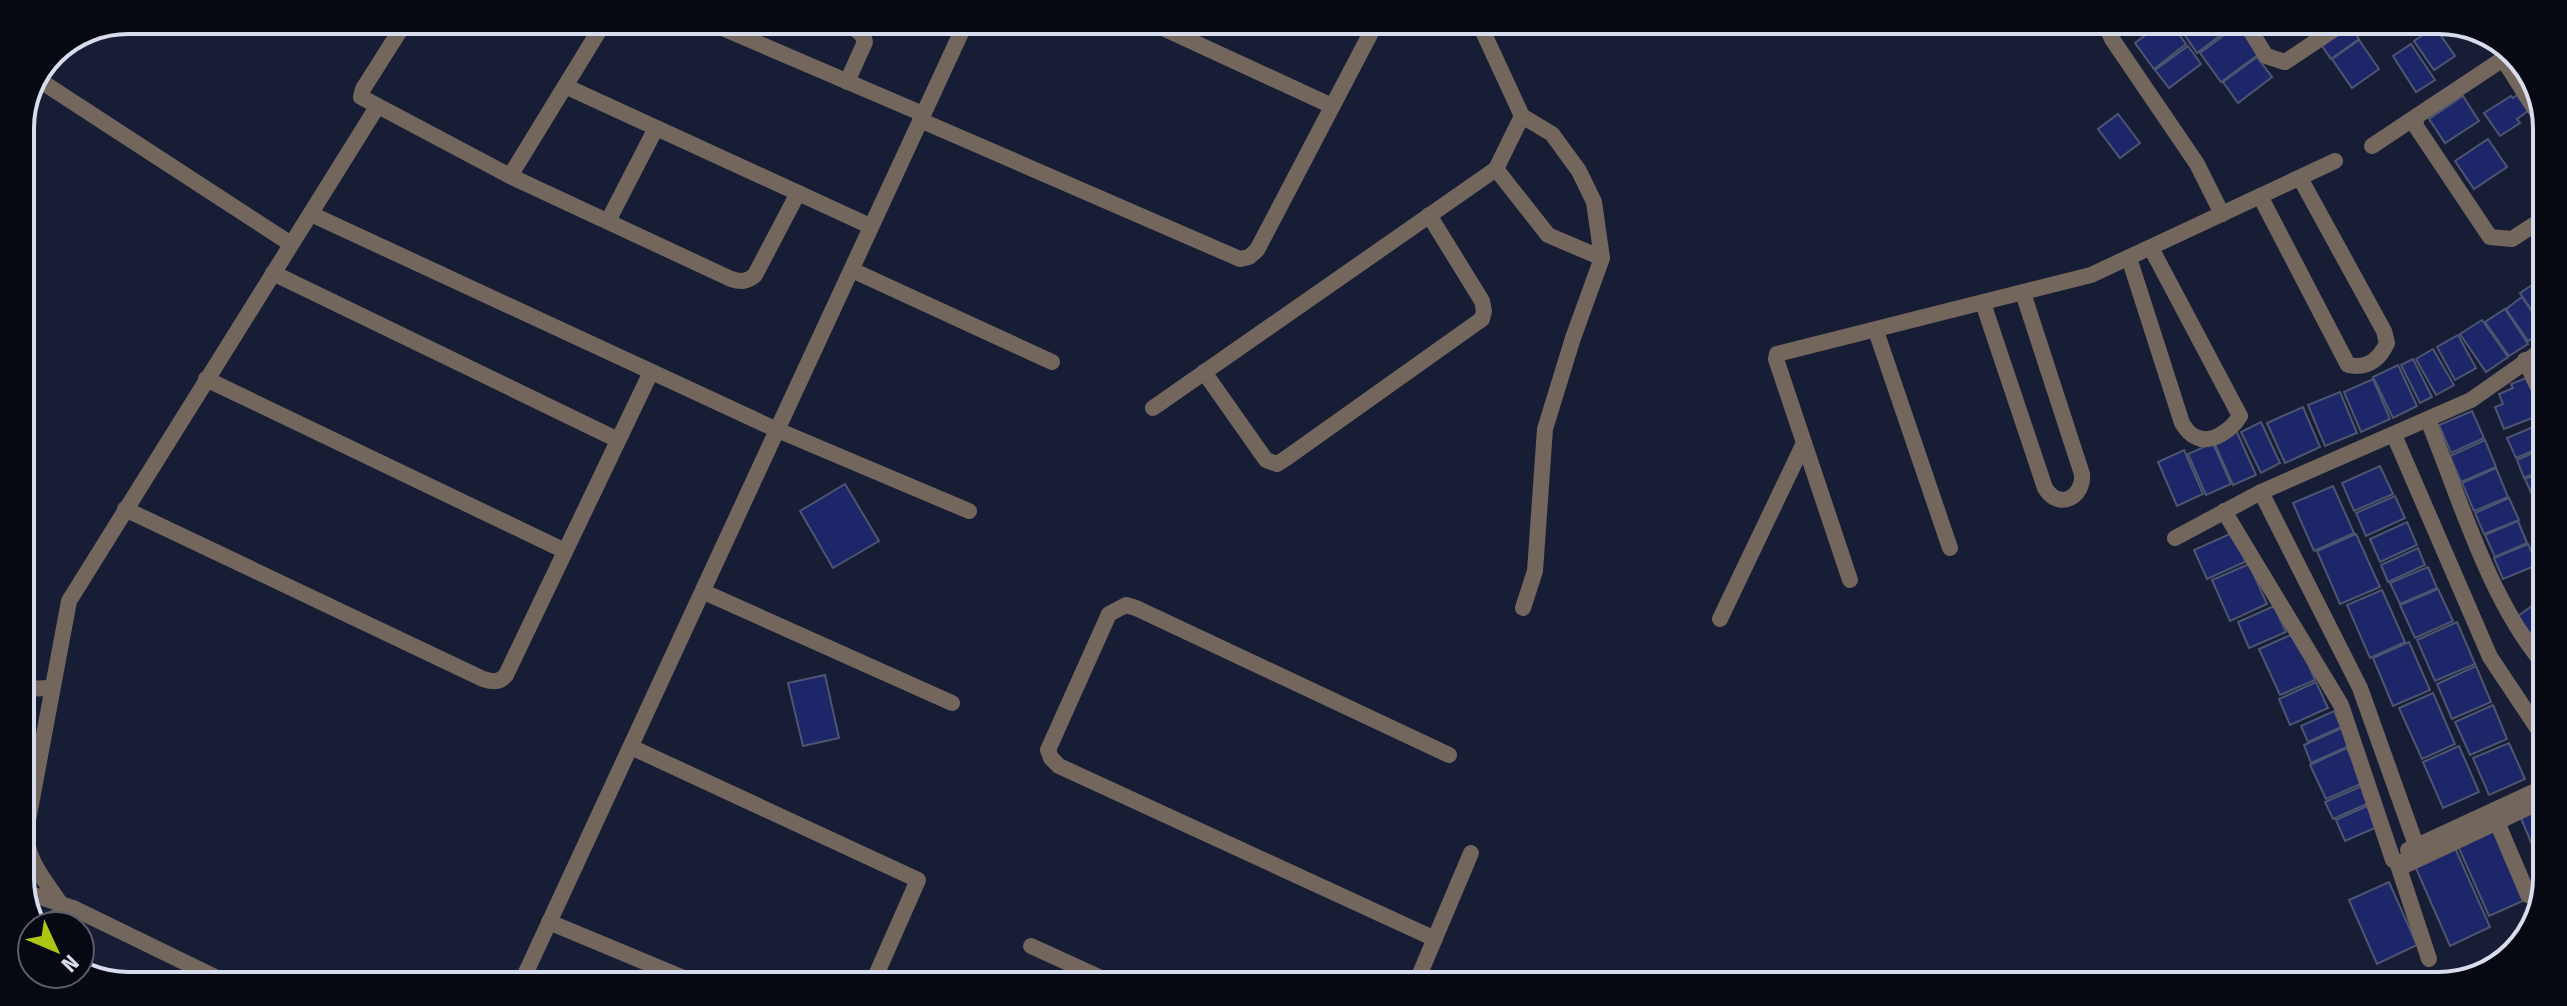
<svg xmlns="http://www.w3.org/2000/svg" width="2567" height="1006" font-family="'Fira Sans Condensed',sans-serif">
	<rect width="100%" height="100%" fill="#171d34"/>
	<g fill="#1d2669" stroke="#4d5570" stroke-width="2">
		<path d="M2159 25H2172L2186 44 2154 69 2135 43Z"/>
		<path d="M2178 25H2234L2197 53Z"/>
		<path d="M2238 25 2259 54 2221 82 2200 53Z"/>
		<path d="M2346 26H2350L2359 39 2331 59 2320 43Z"/>
		<path d="M2461 26H2474L2484 33 2473 42Z"/>
		<path d="M2435 27 2455 56 2434 70 2414 41Z"/>
		<path d="M2359 40 2379 69 2352 88 2332 59Z"/>
		<path d="M2411 44 2435 80 2416 92 2393 56Z"/>
		<path d="M2188 46 2201 64 2169 88 2155 70Z"/>
		<path d="M2257 57 2272 77 2238 103 2223 82Z"/>
		<path d="M2517 95 2528 111 2517 119 2520 123 2500 136 2484 113 2511 96 2513 98Z"/>
		<path d="M2463 96 2479 121 2445 143 2429 119Z"/>
		<path d="M2118 114 2140 143 2120 158 2098 129Z"/>
		<path d="M2488 139 2507 167 2474 189 2455 161Z"/>
		<path d="M2538 281 2546 292 2545 329 2520 293Z"/>
		<path d="M2522 297 2544 330 2528 341 2506 309Z"/>
		<path d="M2505 309 2528 344 2509 356 2485 322Z"/>
		<path d="M2482 320 2508 357 2486 372 2460 334Z"/>
		<path d="M2458 335 2476 368 2455 380 2437 347Z"/>
		<path d="M2433 349 2454 385 2436 395 2416 359Z"/>
		<path d="M2413 359 2432 397 2420 403 2401 365Z"/>
		<path d="M2398 365 2417 406 2393 418 2373 377Z"/>
		<path d="M2531 376 2545 413 2504 429 2495 407 2503 404 2499 394 2513 388 2511 384Z"/>
		<path d="M2373 379 2390 419 2361 432 2344 392Z"/>
		<path d="M2340 392 2357 433 2325 446 2308 405Z"/>
		<path d="M2303 407 2320 447 2285 463 2267 423Z"/>
		<path d="M2472 411 2484 438 2451 453 2439 425Z"/>
		<path d="M2261 422 2280 463 2261 473 2241 432Z"/>
		<path d="M2545 422 2544 446 2516 458 2507 438Z"/>
		<path d="M2236 430 2256 475 2233 485 2213 440Z"/>
		<path d="M2485 440 2496 467 2461 482 2450 456Z"/>
		<path d="M2213 443 2231 484 2206 495 2188 454Z"/>
		<path d="M2544 448V469L2524 478 2517 460Z"/>
		<path d="M2184 450 2203 494 2177 506 2158 462Z"/>
		<path d="M2380 466 2393 494 2354 511 2342 483Z"/>
		<path d="M2496 468 2508 497 2474 511 2462 483Z"/>
		<path d="M2544 471V495L2534 499 2525 479Z"/>
		<path d="M845 484 879 541 833 568 800 511Z"/>
		<path d="M2333 486 2354 533 2314 551 2293 503Z"/>
		<path d="M2395 496 2405 518 2366 536 2356 513Z"/>
		<path d="M2544 496V519L2543 520 2535 500Z"/>
		<path d="M2509 498 2519 520 2484 534 2475 513Z"/>
		<path d="M2518 521 2527 543 2495 557 2485 535Z"/>
		<path d="M2407 522 2417 545 2380 562 2370 539Z"/>
		<path d="M2234 532 2247 561 2207 579 2194 550Z"/>
		<path d="M2356 534 2380 587 2340 604 2317 551Z"/>
		<path d="M2528 544 2537 565 2503 579 2494 558Z"/>
		<path d="M2418 548 2425 565 2388 582 2381 565Z"/>
		<path d="M2249 564 2267 604 2230 621 2212 580Z"/>
		<path d="M2428 567 2437 588 2400 604 2390 583Z"/>
		<path d="M2438 589 2453 621 2415 638 2400 605Z"/>
		<path d="M2382 590 2405 642 2370 658 2347 605Z"/>
		<path d="M2543 598V628L2532 636 2518 616Z"/>
		<path d="M2274 606 2286 632 2249 648 2238 622Z"/>
		<path d="M2457 622 2475 664 2435 681 2417 640Z"/>
		<path d="M2295 633 2315 680 2280 695 2259 649Z"/>
		<path d="M2409 642 2430 690 2393 706 2373 658Z"/>
		<path d="M2476 666 2491 702 2452 719 2437 684Z"/>
		<path d="M825 675 839 738 803 746 788 683Z"/>
		<path d="M2316 682 2328 708 2290 725 2279 699Z"/>
		<path d="M2433 693 2455 744 2422 759 2399 708Z"/>
		<path d="M2493 705 2507 739 2470 755 2455 722Z"/>
		<path d="M2334 711 2341 727 2308 742 2301 726Z"/>
		<path d="M2342 728 2349 746 2311 763 2304 745Z"/>
		<path d="M2509 743 2525 779 2489 795 2473 758Z"/>
		<path d="M2459 746 2479 792 2443 808 2423 762Z"/>
		<path d="M2347 748 2363 783 2326 799 2310 765Z"/>
		<path d="M2362 786 2369 803 2333 819 2325 802Z"/>
		<path d="M2367 806 2377 827 2345 841 2336 820Z"/>
		<path d="M2542 807 2541 866 2520 816Z"/>
		<path d="M2494 830 2525 900 2489 916 2458 846Z"/>
		<path d="M2455 848 2490 927 2450 946 2415 866Z"/>
		<path d="M2389 882 2417 945 2377 964 2349 900Z"/>
	</g>
	<g fill="none" stroke-linecap="round" stroke-linejoin="round">
		<g stroke="#72665d" stroke-width="16">
			<path d="M406 21 363 89 361 97 510 176 731 279C741 282 747 282 755 275L798 193"/>
			<path d="M706 21 923 114"/>
			<path d="M839 22C850 27 863 30 865 42L847 82"/>
			<path d="M1152 23 1332 106"/>
			<path d="M1479 23 1522 116 1552 134 1579 171 1594 202 1602 258 1548 235 1496 169 1522 116"/>
			<path d="M2106 25 2112 39 2197 164 2222 214"/>
			<path d="M2247 25 2266 56 2285 62 2339 26"/>
			<path d="M2512 53 2417 116 2415 125 2490 237 2512 239 2546 217"/>
			<path d="M2503 59 2547 128"/>
			<path d="M39 80 291 244"/>
			<path d="M565 86 870 226"/>
			<path d="M920 120 1240 259 1249 257 1257 250 1376 23"/>
			<path d="M2372 146 2417 116"/>
			<path d="M510 176 605 21"/>
			<path d="M2260 196 2348 365C2368 369 2379 360 2387 343L2384 331 2300 178"/>
			<path d="M311 214 775 429 969 511"/>
			<path d="M608 221 656 128"/>
			<path d="M2129 258 2182 423C2185 428 2190 435 2196 437 2212 445 2232 429 2240 416L2151 248"/>
			<path d="M852 270 1052 362"/>
			<path d="M273 273 618 440"/>
			<path d="M1983 303 2045 488C2059 511 2084 497 2082 474L2023 293"/>
			<path d="M1876 331 1950 548"/>
			<path d="M2525 360 2545 402"/>
			<path d="M1204 372 1266 460 1277 464 1285 459 1482 319 1484 311 1482 301 1429 215"/>
			<path d="M206 379 565 551"/>
			<path d="M1153 408 1496 169"/>
			<path d="M2428 420C2459 497 2490 601 2543 663"/>
			<path d="M2394 435 2490 657 2542 735"/>
			<path d="M2261 492 2360 688 2416 845"/>
			<path d="M125 509 483 679C493 682 499 683 506 675L651 372"/>
			<path d="M2224 511 2341 705 2393 860 2408 864 2542 801"/>
			<path d="M2175 538 2261 492 2471 400 2545 348"/>
			<path d="M1850 580 1776 359 1777 354 2091 275 2335 161"/>
			<path d="M704 592 952 703"/>
			<path d="M1523 608 1535 571 1545 429 1573 338 1602 258"/>
			<path d="M1720 619 1804 443"/>
			<path d="M20 689 52 688"/>
			<path d="M631 747 918 880 873 982"/>
			<path d="M2497 822 2528 895"/>
			<path d="M2408 850 2542 788"/>
			<path d="M2397 862 2429 959"/>
			<path d="M22 891 73 908 221 980"/>
			<path d="M60 903C45 880 26 860 26 831L69 601 377 107"/>
			<path d="M549 922 693 982"/>
			<path d="M39 926 73 908"/>
			<path d="M1435 939 1059 766 1051 758 1048 750 1109 614 1126 605 1136 608 1449 755"/>
			<path d="M1031 946 1112 983"/>
			<path d="M522 981 966 22"/>
			<path d="M1416 983 1471 853"/>
		</g>
	</g>
	<path d="M0 0H2567V1006H0ZM128 34H2439A94 94 0 0 1 2533 128V878A94 94 0 0 1 2439 972H128A94 94 0 0 1 34 878V128A94 94 0 0 1 128 34Z" fill="#060812" fill-rule="evenodd"/>
	<path fill="none" stroke="#d8dded" stroke-width="4" d="M128 34H2439A94 94 0 0 1 2533 128V878A94 94 0 0 1 2439 972H128A94 94 0 0 1 34 878V128A94 94 0 0 1 128 34Z"/>
	<g transform="translate(56 950) rotate(134)"><circle r="38" fill="#060812" stroke="#5a5d6a" stroke-width="2"/>
	<path d="M0-6L14 30L0 20L-14 30Z" fill="#acc611"/>
	<text y="-12" font-size="22" font-weight="bold" text-anchor="middle" fill="#d8dded">N</text>
	</g>
</svg>
